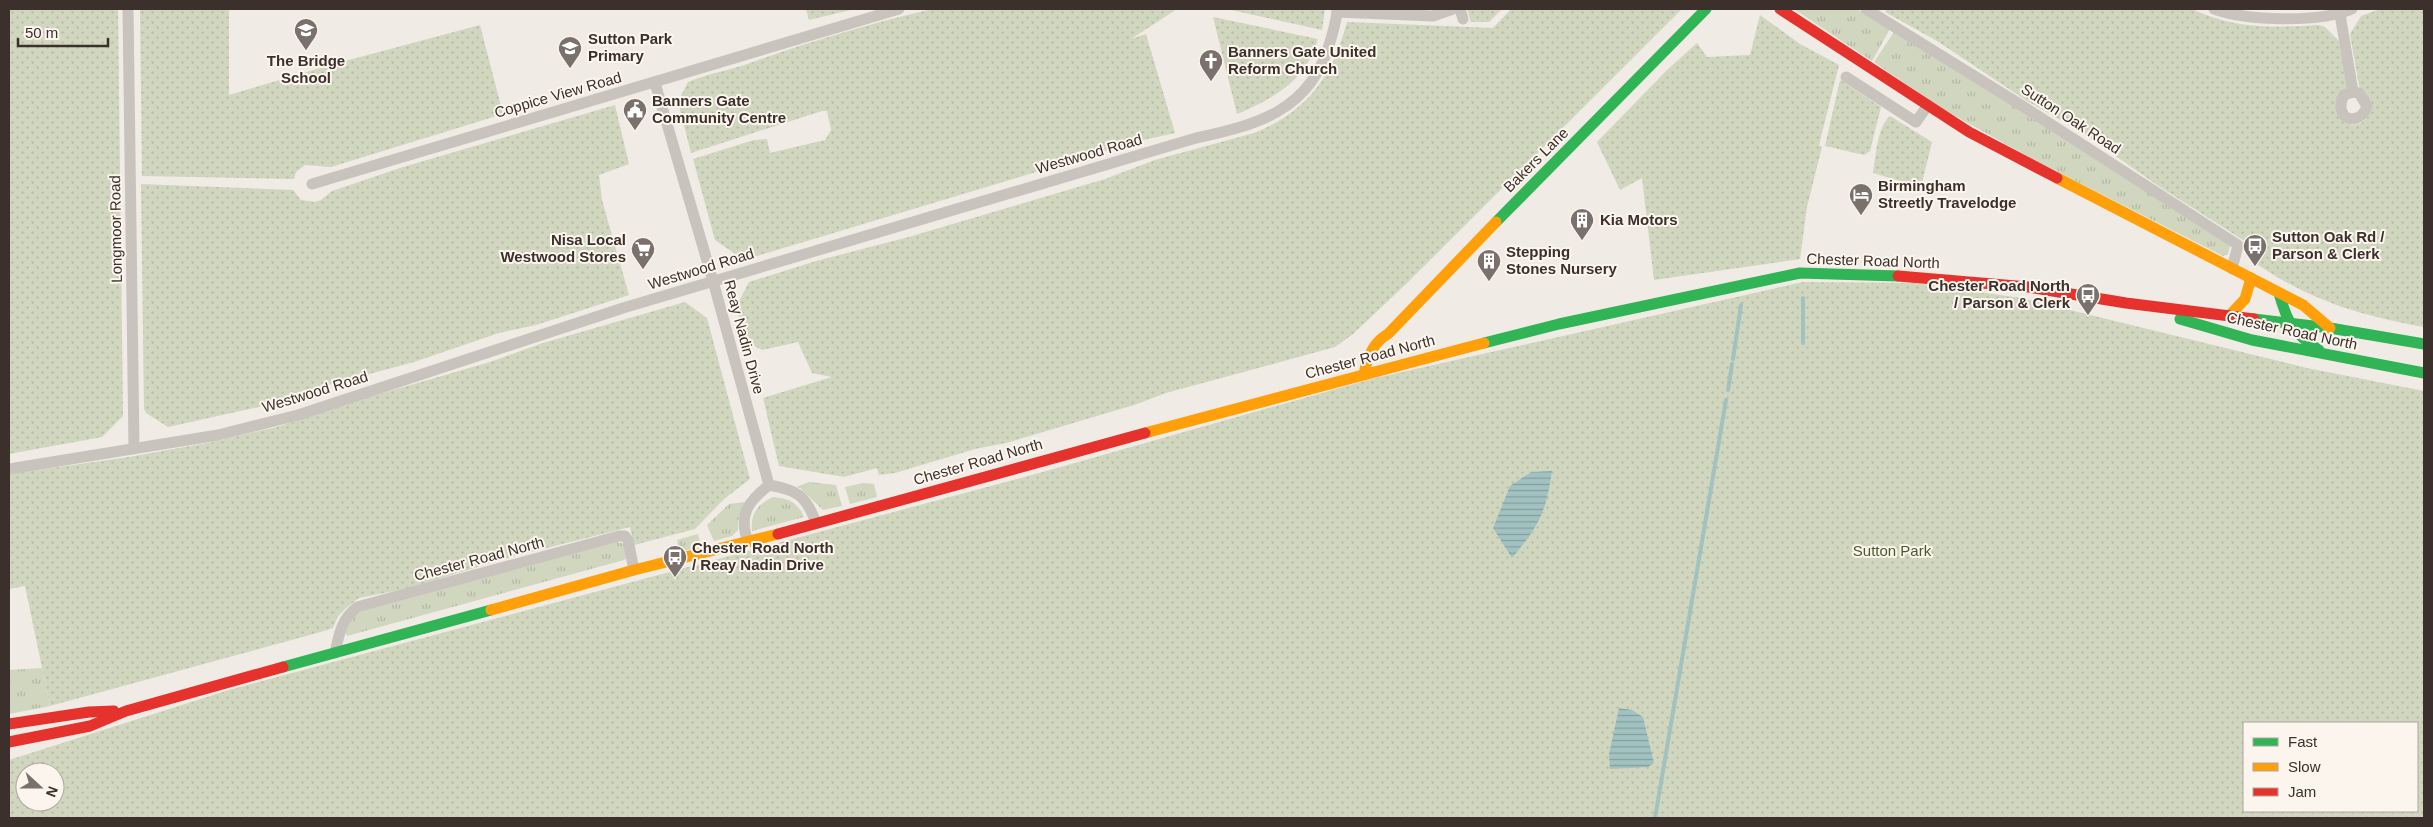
<svg xmlns="http://www.w3.org/2000/svg" width="2433" height="827" font-family="Helvetica,sans-serif">
	<defs>
		<pattern id="grass-tufts" width="24" height="20" patternUnits="userSpaceOnUse" patternTransform="scale(1.25)"><rect width="24" height="20" fill="#d1d6bf"/><path d="M3 7l-1-3M5 7V3M7 7l1-3M15 17l-1-3M17 17v-4M19 17l1-3" fill="none" stroke="#b4b8a4"/></pattern>
		<pattern id="park-dots" width="8" height="8" patternUnits="userSpaceOnUse" patternTransform="scale(1.25)"><rect width="8" height="8" fill="#d1d6bf"/><path d="M2 2h.1M6 6h.1" fill="none" stroke="#b4b8a4" stroke-width="1.8" stroke-linecap="round"/></pattern>
		<pattern id="water-rules" width="6" height="5" patternUnits="userSpaceOnUse" patternTransform="scale(1.25)"><rect width="6" height="5" fill="#a1c2c1"/><path d="M0 2.5h6" fill="none" stroke="#849e9d"/></pattern>
	</defs>
	<rect width="100%" height="100%" fill="#f0ebe5"/>
	<g fill="url(#grass-tufts)">
		<path d="M1794 9H1857L1890 29 1872 61Z"/>
		<path d="M1894 32 2047 126 2230 246 2228 254 2223 256 2040 163 1941 108 1874 62Z"/>
		<path d="M809 482 836 485 842 506 823 510 800 488 796 487Z"/>
		<path d="M863 483 874 484 877 497 850 504 845 487Z"/>
		<path d="M773 497C789 498 798 503 804 517L752 531C750 514 758 504 773 497Z"/>
		<path d="M745 502 738 521V530L732 536 714 541 707 525 729 504Z"/>
		<path d="M698 534 701 546 681 552 677 540Z"/>
		<path d="M617 542 625 544 627 558 624 560 347 636 345 632 355 613Z"/>
		<path d="M42 668 50 706 9 714V670Z"/>
	</g>
	<g fill="url(#park-dots)" fill-rule="evenodd">
		<path d="M9 9H118L123 416 102 437 9 454Z"/>
		<path d="M140 9H229V95L334 64 480 25 503 114 331 167 305 165 296 172 294 179 142 176Z"/>
		<path d="M806 9H855L809 20Z"/>
		<path d="M932 9H1177L1131 39 1146 34 1175 133 1139 141 744 260 715 240 693 159 754 140 767 139 770 153 825 140 831 130 827 111H822L691 153 678 102 688 82C709 73 732 70 753 62 811 41 872 23 932 9Z"/>
		<path d="M1227 9H1325L1322 30Z"/>
		<path d="M1467 9H1502L1489 22H1471Z"/>
		<path d="M1511 9H1682L1407 283 1353 334 1335 347 1166 393 1134 405 1006 443 975 449 895 473 879 475 877 468 844 477 779 466 763 398 832 377 812 373 798 342 762 350 747 342 736 307 749 282 816 261 905 238 1105 179 1155 160 1254 133C1308 111 1332 77 1347 22L1493 28Z"/>
		<path d="M1887 9H2192C2234 29 2272 28 2319 25L2325 27 2339 41 2348 91 2343 121 2352 125C2366 124 2369 116 2372 104L2359 86 2350 34 2361 16 2380 9H2424V327C2357 315 2309 300 2252 261L2257 249 2157 185 2080 131 2027 101 1937 41 1885 12Z"/>
		<path d="M1760 15 1800 44 1839 65 1819 145 1822 147 1807 207 1800 259 1654 280 1642 178 1620 190 1597 142 1666 71 1697 43 1707 57 1750 55Z"/>
		<path d="M1213 17 1318 39C1306 81 1274 98 1237 114Z"/>
		<path d="M1840 80 1881 107 1870 151 1864 155 1825 146Z"/>
		<path d="M615 105 629 164 599 175 602 200 629 295 536 325 499 333 414 362 321 387 277 403 168 427 146 413 144 409 141 184 293 190 301 200 315 202 321 200 332 191 403 167Z"/>
		<path d="M1890 116 1932 142 1921 187 1873 173C1876 156 1877 127 1890 116Z"/>
		<path d="M1803 282 1915 283 2021 298 2307 368 2424 391V818H9V760L229 690 1043 472 1371 379ZM2244 723H2417V811H2244ZM25 772H55V802H25Z"/>
		<path d="M685 302 707 318 750 479 724 499 695 529 634 545 630 527 503 559 410 588 359 598 347 607 338 616 333 628 317 633 50 706 25 586 9 589V474L129 457 212 442 277 427 355 401 490 362 543 343Z"/>
	</g>
	<g fill="url(#water-rules)">
		<path d="M1552 471C1546 512 1539 526 1512 558L1493 528 1510 486 1531 472Z"/>
		<path d="M1619 708 1632 710 1643 717 1654 763 1648 767 1610 769 1609 754Z"/>
	</g>
	<g fill="none" stroke-linecap="round" stroke-linejoin="round">
		<g stroke="#a1c2c1" stroke-width="4">
			<path d="M1803 298V343"/>
			<path d="M1733 359 1741 305"/>
			<path d="M1728 390 1732 364"/>
			<path d="M1655 818 1726 400"/>
		</g>
		<g stroke="#c9c3be" stroke-width="11">
			<path d="M128 9 134 448"/>
			<path d="M1460 9 1463 19"/>
			<path d="M1866 9 2021 105 2238 245 2232 269"/>
			<path d="M2214 9C2248 21 2319 23 2352 9"/>
			<path d="M1337 12 1433 16 1453 9"/>
			<path d="M2340 14 2353 92 2359 93 2367 106C2360 128 2332 120 2344 95L2353 92"/>
			<path d="M1846 77 1916 122 1928 105"/>
			<path d="M655 83 713 281 769 485"/>
			<path d="M312 184 899 9"/>
			<path d="M9 469 218 435 298 415 623 308 1196 138C1258 125 1311 110 1330 42 1333 32 1337 19 1337 9"/>
			<path d="M748 542C738 514 748 502 769 485 797 490 806 495 816 523"/>
			<path d="M335 653C339 634 341 620 357 607L619 536H625L628 540 634 570"/>
		</g>
		<g stroke="#30b455" stroke-width="11">
			<path d="M1496 222 1706 9"/>
			<path d="M2279 293C2287 322 2293 333 2319 350"/>
			<path d="M2180 319 2252 340 2424 373"/>
			<path d="M2254 319 2330 328 2424 344"/>
			<path d="M1484 343 1559 324 1800 273 1898 276"/>
			<path d="M283 667 491 610"/>
		</g>
		<g stroke="#ff9f0a" stroke-width="11">
			<path d="M2057 178 2303 305 2330 328"/>
			<path d="M2230 315 2245 299 2251 278"/>
			<path d="M1364 374C1367 358 1373 342 1388 334L1496 222"/>
			<path d="M1145 433 1484 343"/>
			<path d="M491 610 634 570 778 534"/>
		</g>
		<g stroke="#e5322d" stroke-width="11">
			<path d="M1780 9 1969 132 2057 178"/>
			<path d="M1898 276 2028 287 2126 303 2254 319"/>
			<path d="M778 534 1145 433"/>
			<path d="M9 724 89 712 114 711"/>
			<path d="M9 742 90 726 126 711 283 667"/>
		</g>
	</g>
	<defs>
		<g id="school-pin" transform="scale(1.25)"><path d="M0 17L-7.5 6A9.5 9.5 0 1 1 7.5 6Z" fill="#7a716c" stroke="#fbf5ee"/><path d="M0-5L7-2L0 1L-7-2ZM-4 1L0 2.5L4 1V4Q0 6-4 4Z" fill="#fff"/></g>
		<g id="church-pin" transform="scale(1.25)"><path d="M0 17L-7.5 6A9.5 9.5 0 1 1 7.5 6Z" fill="#7a716c" stroke="#fbf5ee"/><path d="M-1.2-6h2.4v3.5h3.3v2.4h-3.3V6h-2.4V-.1h-3.3v-2.4h3.3Z" fill="#fff"/></g>
		<g id="civic-pin" transform="scale(1.25)"><path d="M0 17L-7.5 6A9.5 9.5 0 1 1 7.5 6Z" fill="#7a716c" stroke="#fbf5ee"/><path d="M-.6-6.5H3V-4.5H.6V-3L4-1V1h2V6H-6V1h2V-1L-.6-3ZM-1.2 2.5V6h2.4V2.5Z" fill="#fff"/></g>
		<g id="hotel-pin" transform="scale(1.25)"><path d="M0 17L-7.5 6A9.5 9.5 0 1 1 7.5 6Z" fill="#7a716c" stroke="#fbf5ee"/><path d="M-6-4.5h1.5V1H6V5H4.5V3h-9V5H-6ZM-4 0a1.8 1.8 0 1 1 3.6 0ZM.5 0V-2.5h3Q6-2.5 6 0Z" fill="#fff"/></g>
		<g id="building-pin" transform="scale(1.25)"><path d="M0 17L-7.5 6A9.5 9.5 0 1 1 7.5 6Z" fill="#7a716c" stroke="#fbf5ee"/><path d="M-4-6H4V6H1V3H-1V6H-4ZM-2.5-4.3h1.7v1.8h-1.7ZM.8-4.3h1.7v1.8H.8ZM-2.5-1h1.7V.8h-1.7ZM.8-1h1.7V.8H.8Z" fill="#fff"/></g>
		<g id="bus-pin" transform="scale(1.25)"><path d="M0 17L-7.5 6A9.5 9.5 0 1 1 7.5 6Z" fill="#7a716c" stroke="#fbf5ee"/><path d="M-5-6H5V4H4V6H2V4H-2V6H-4V4H-5ZM-3.5-4V0h7V-4ZM-3.5 1.2v1.5H-2V1.2ZM2 1.2v1.5H3.5V1.2Z" fill="#fff"/></g>
		<g id="supermarket-pin" transform="scale(1.25)"><path d="M0 17L-7.5 6A9.5 9.5 0 1 1 7.5 6Z" fill="#7a716c" stroke="#fbf5ee"/><path d="M-6-5.5h2.5l.6 2H6L4.5 2H-2.5L-4.4-4H-6ZM-1.5 3.2a1.3 1.3 0 1 0 .1 0ZM3 3.2a1.3 1.3 0 1 0 .1 0Z" fill="#fff"/></g>
	</defs>
	<g fill-rule="evenodd">
		<use href="#school-pin" x="306" y="30"/>
		<use href="#school-pin" x="570" y="48"/>
		<use href="#church-pin" x="1211" y="61"/>
		<use href="#civic-pin" x="635" y="110"/>
		<use href="#hotel-pin" x="1861" y="195"/>
		<use href="#building-pin" x="1582" y="220"/>
		<use href="#bus-pin" x="2255" y="246"/>
		<use href="#supermarket-pin" x="643" y="249"/>
		<use href="#building-pin" x="1489" y="261"/>
		<use href="#bus-pin" x="2088" y="295"/>
		<use href="#bus-pin" x="675" y="557"/>
	</g>
	<g text-anchor="middle" stroke-width="4" stroke-linejoin="round" paint-order="stroke">
		<g font-size="15" font-weight="bold" fill="#3b302b" stroke="#fbf5ee" text-anchor="start">
			<text x="588" y="44">Sutton Park<tspan x="588" dy="17">Primary</tspan></text>
			<text x="1228" y="57">Banners Gate United<tspan x="1228" dy="17">Reform Church</tspan></text>
			<text x="306" y="66" text-anchor="middle">The Bridge<tspan x="306" dy="17">School</tspan></text>
			<text x="652" y="106">Banners Gate<tspan x="652" dy="17">Community Centre</tspan></text>
			<text x="1878" y="191">Birmingham<tspan x="1878" dy="17">Streetly Travelodge</tspan></text>
			<text x="1600" y="225">Kia Motors</text>
			<text x="2272" y="242">Sutton Oak Rd /<tspan x="2272" dy="17">Parson &amp; Clerk</tspan></text>
			<text x="626" y="245" text-anchor="end">Nisa Local<tspan x="626" dy="17">Westwood Stores</tspan></text>
			<text x="1506" y="257">Stepping<tspan x="1506" dy="17">Stones Nursery</tspan></text>
			<text x="2070" y="291" text-anchor="end">Chester Road North<tspan x="2070" dy="17">/ Parson &amp; Clerk</tspan></text>
			<text x="692" y="553">Chester Road North<tspan x="692" dy="17">/ Reay Nadin Drive</tspan></text>
		</g>
		<g font-size="15" fill="#3b302b" stroke="#fbf5ee">
			<text transform="translate(558 95) rotate(-16)" y="5">Coppice View Road</text>
			<text transform="translate(2071 119) rotate(33)" y="5">Sutton Oak Road</text>
			<text transform="translate(1089 154) rotate(-16)" y="5">Westwood Road</text>
			<text transform="translate(1536 160) rotate(-45)" y="5">Bakers Lane</text>
			<text transform="translate(116 229) rotate(-91)" y="5">Longmoor Road</text>
			<text transform="translate(1873 261) rotate(2)" y="5">Chester Road North</text>
			<text transform="translate(701 269) rotate(-17)" y="5">Westwood Road</text>
			<text transform="translate(2292 331) rotate(12)" y="5">Chester Road North</text>
			<text transform="translate(744 337) rotate(75)" y="5">Reay Nadin Drive</text>
			<text transform="translate(1370 357) rotate(-15)" y="5">Chester Road North</text>
			<text transform="translate(315 392) rotate(-17)" y="5">Westwood Road</text>
			<text transform="translate(978 462) rotate(-16)" y="5">Chester Road North</text>
			<text transform="translate(479 559) rotate(-15)" y="5">Chester Road North</text>
		</g>
		<g font-size="15" fill="#4a5a2e" stroke="#fbf5ee">
			<text x="1892" y="556">Sutton Park</text>
		</g>
	</g>
	<rect width="2433" height="827" fill="none" stroke="#3b302b" stroke-width="20"/>
	<rect x="2243" y="722" width="175" height="90" fill="#fbf5ee" stroke="#aea6a0"/>
	<rect x="2253" y="738" width="25" height="8" fill="#30b455" stroke="#aea6a0"/>
	<text x="2288" y="747" font-size="15" fill="#3b302b">Fast</text>
	<rect x="2253" y="763" width="25" height="8" fill="#ff9f0a" stroke="#aea6a0"/>
	<text x="2288" y="772" font-size="15" fill="#3b302b">Slow</text>
	<rect x="2253" y="788" width="25" height="8" fill="#e5322d" stroke="#aea6a0"/>
	<text x="2288" y="797" font-size="15" fill="#3b302b">Jam</text>
	<g transform="translate(40 787) rotate(111)"><circle r="24" fill="#fbf5ee" stroke="#aea6a0"/>
	<path d="M0-4L9 19L0 12L-9 19Z" fill="#7a716c"/>
	<text y="-8" font-size="14" font-weight="bold" text-anchor="middle" fill="#3b302b">N</text>
	</g>
	<path d="M18 38v8h90v-8" fill="none" stroke="#3b302b" stroke-width="2.5"/>
	<text x="25" y="38" font-size="15" fill="#3b302b" stroke="#fbf5ee" stroke-width="4" paint-order="stroke">50 m</text>
</svg>
